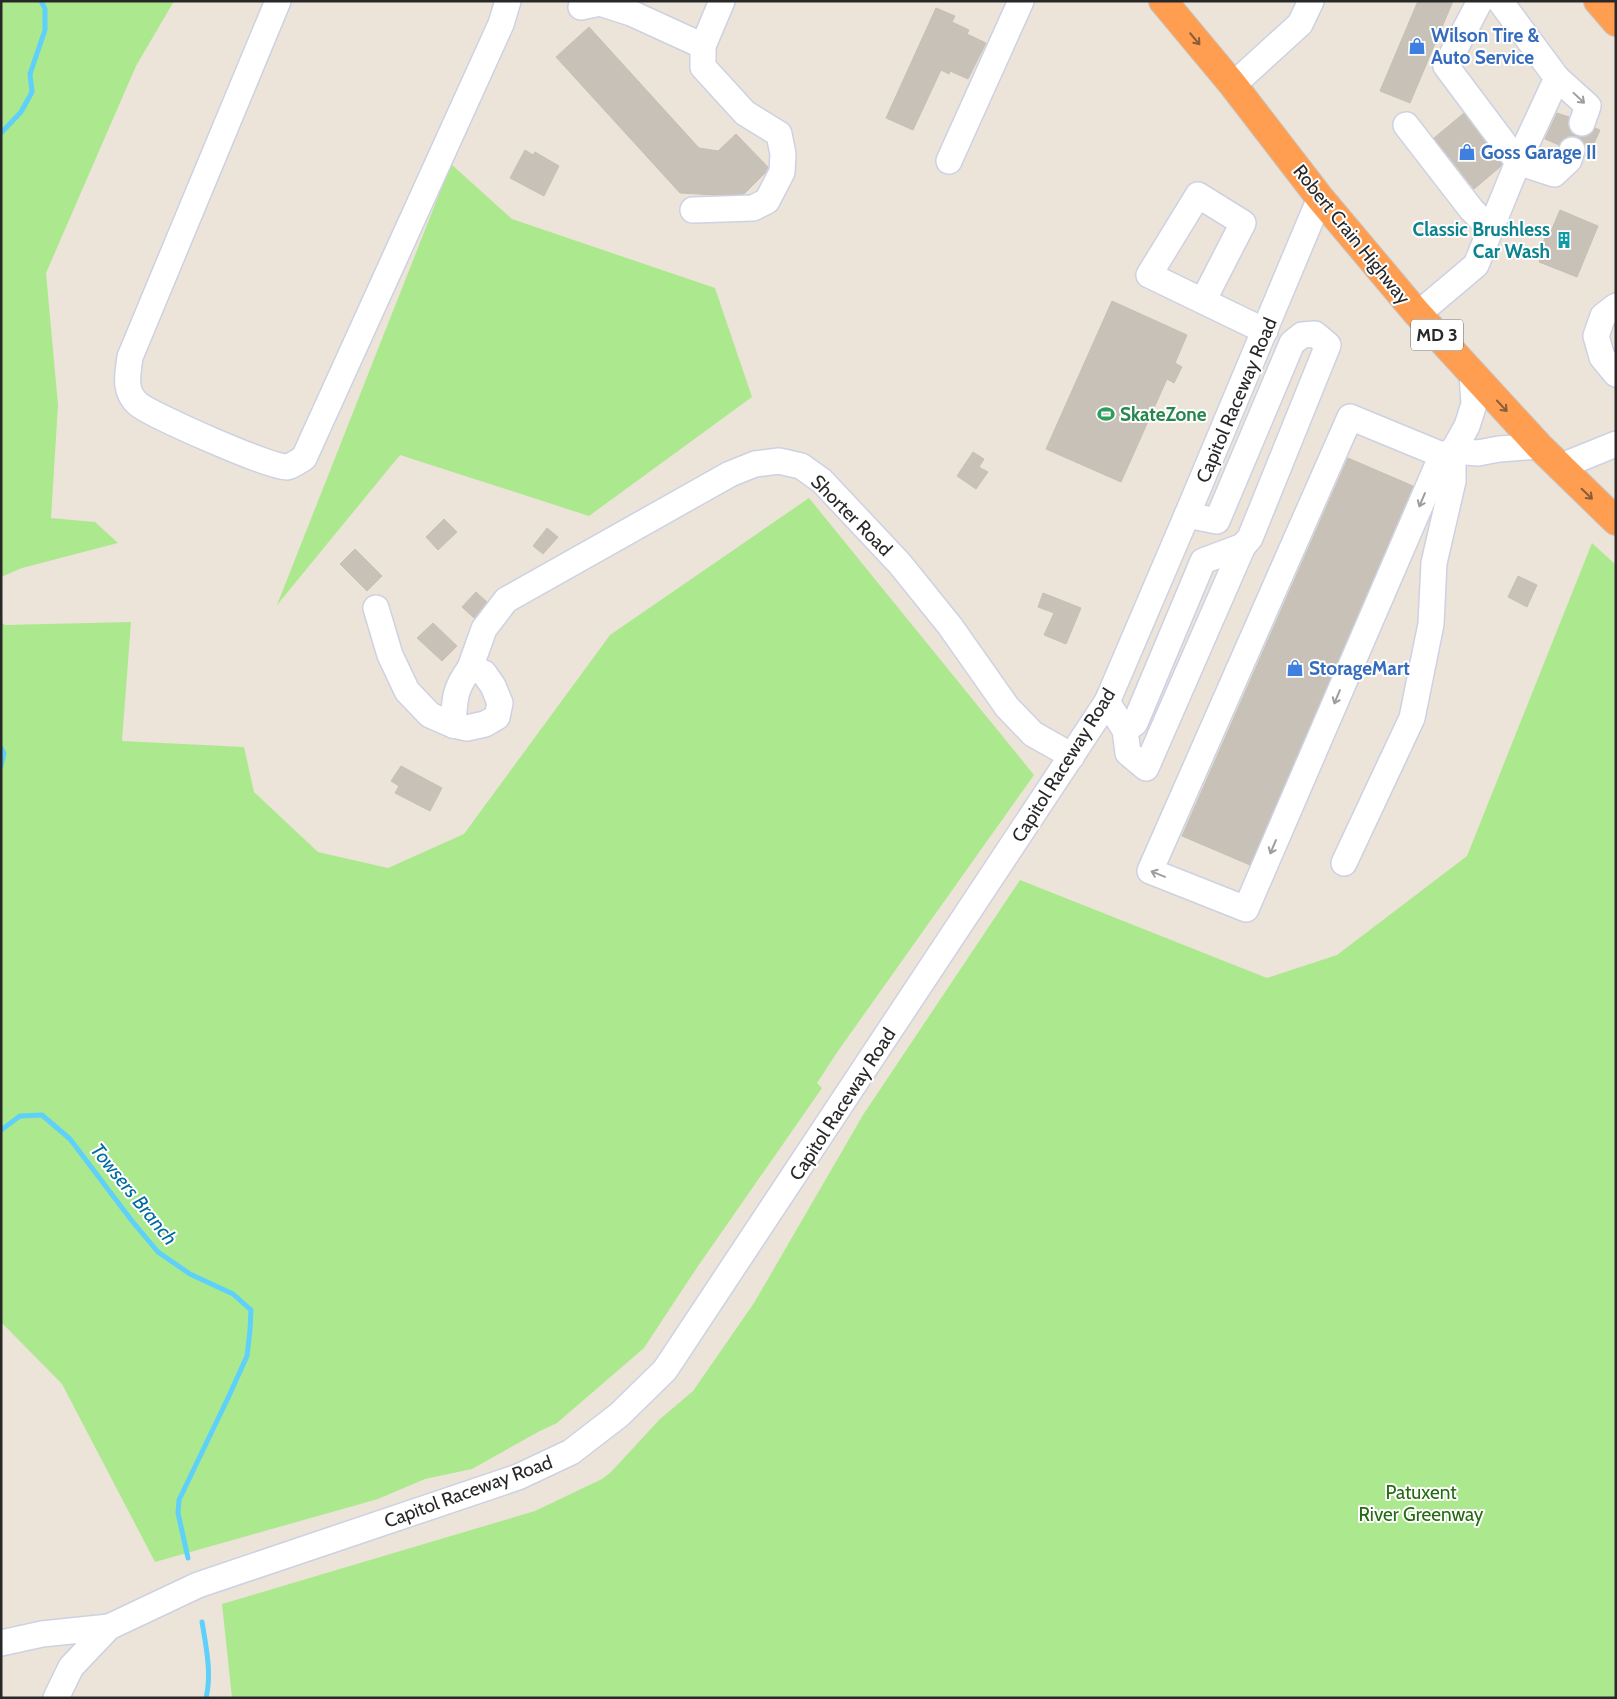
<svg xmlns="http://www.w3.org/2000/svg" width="1617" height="1699" font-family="Cabin,sans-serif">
	<rect width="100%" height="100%" fill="#ece4d8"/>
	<g fill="#ace98e">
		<path d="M1 1H174L136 66 46 273 58 405 51 518 95 522 118 543 22 568 1 577Z"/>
		<path d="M451 164 512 219 715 288 752 397 589 516 400 455 277 605Z"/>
		<path d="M809 498 1034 775 838 1051 817 1083 822 1088 696 1269 644 1348 557 1423 538 1432 472 1469 425 1479 378 1499 155 1562 62 1384 1 1322V622L5 625 131 622 122 741 244 747 254 792 318 852 388 868 464 834 610 635Z"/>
		<path d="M1592 543 1616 565V1698H232L222 1604 535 1511 602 1479 611 1472 660 1419 693 1391 754 1303 863 1115 1020 880 1267 978 1337 955 1467 856Z"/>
	</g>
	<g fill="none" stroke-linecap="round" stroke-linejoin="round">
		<g stroke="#5fd0fa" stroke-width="5">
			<path d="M1 133 21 112 32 92 30 74 45 30V9L41 1"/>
			<path d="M1 748 4 753 1 766"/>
			<path d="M1 1130 20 1116 42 1115 70 1139 132 1221 158 1252 190 1274 233 1294 251 1310 250 1330 247 1356 228 1398 179 1500 178 1513 188 1558"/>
			<path d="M202 1622C206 1646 212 1674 206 1698"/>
		</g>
	</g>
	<g fill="#c7c1b8" stroke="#c7c0b2">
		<path d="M1418 1H1453L1410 103 1380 91Z"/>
		<path d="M936 8 955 16 952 22 969 30 967 34 986 43 968 79 950 71 949 74 941 70 913 130 886 118Z"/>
		<path d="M589 27 699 148 718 151 736 134 768 167 765 173 744 194 716 195 680 193 556 57Z"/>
		<path d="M1464 113 1502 164 1500 167 1474 189 1434 138Z"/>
		<path d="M1557 113 1569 117 1568 126 1571 133 1577 136 1585 137 1591 134 1595 128 1600 130 1588 157 1585 156 1586 147 1583 141 1577 136H1568L1563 139 1559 145 1545 139Z"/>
		<path d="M525 150 533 155 535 152 559 166 544 196 510 178Z"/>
		<path d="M1560 210 1598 226 1577 277 1539 262 1544 249 1541 248 1546 235 1549 236Z"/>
		<path d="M1112 301 1187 335 1175 363 1182 367 1174 383 1167 379 1121 482 1046 449Z"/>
		<path d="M973 452 984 459 979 467 988 472 976 489 957 476Z"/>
		<path d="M1348 458 1413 486 1250 865 1182 836Z"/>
		<path d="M444 519 457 532 438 550 426 537Z"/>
		<path d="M547 528 558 537 543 554 533 546Z"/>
		<path d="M355 549 382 576 367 591 340 564Z"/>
		<path d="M1518 576 1537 585 1527 607 1508 597Z"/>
		<path d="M476 592 487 602 474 618 462 607Z"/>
		<path d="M1043 593 1081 608 1066 644 1044 635 1054 613 1038 607Z"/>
		<path d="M433 623 457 646 442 661 417 638Z"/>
		<path d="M401 766 442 788 430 811 395 793 399 786 391 781Z"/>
	</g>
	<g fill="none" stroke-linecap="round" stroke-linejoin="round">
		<g stroke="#cdd1e3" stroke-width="28">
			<g id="minor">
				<path d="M278 1 130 357C128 374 123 391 138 404 151 415 273 469 287 467 292 466 299 461 304 458L501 24 508 1"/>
				<path d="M1500 1 1557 78 1518 162 1554 174 1569 160 1572 150"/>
				<path d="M581 7 600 3 631 13 703 46V67L745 113 779 134 783 154 782 172 767 201 753 208 693 210"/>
				<path d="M703 46 722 1"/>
				<path d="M1557 78 1588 106 1582 123"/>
				<path d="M1233 85 1300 24 1311 1"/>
				<path d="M1406 125 1471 209 1491 230"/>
				<path d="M949 161 1021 1"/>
				<path d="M1203 301 1243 223 1198 195 1149 275 1265 331"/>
				<path d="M1616 306 1603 316 1596 336 1602 357 1616 374"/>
				<path d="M1418 314 1476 265 1518 162 1446 66 1480 1"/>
				<path d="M1442 455 1246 909 1150 871 1350 417 1442 455 1453 451 1478 453 1499 449 1539 446"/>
				<path d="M1559 467 1616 444"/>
				<path d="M376 608 390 655 407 691 430 715 453 725 467 728 485 724 497 717 500 703 493 686 484 673 470 668 484 629 506 600 730 474 755 464 779 461 801 466 822 481 900 564 950 626 1007 707 1033 734 1072 756"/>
				<path d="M1107 702 1125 730 1128 753 1146 768 1243 546 1250 538 1328 345 1315 334 1302 335 1292 343 1217 521 1187 515"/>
				<path d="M453 725C455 698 454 690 470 668"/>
				<path d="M1125 730 1135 723 1203 561 1243 546"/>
				<path d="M1344 863 1412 718 1431 624 1434 563 1453 481V451L1467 426 1474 404 1472 374"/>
				<path d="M1 1643 42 1634 109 1627"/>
				<path d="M56 1698 71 1667 109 1627 198 1585 518 1477 571 1452 619 1415 665 1370 1107 702 1187 515 1320 198"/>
			</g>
		</g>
		<g stroke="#c7c7c7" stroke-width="30">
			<g id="highway">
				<path d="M1163 1 1233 85 1320 198 1415 311 1539 446 1616 521"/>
				<path d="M1598 1 1616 22"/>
			</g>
		</g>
		<use href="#minor" stroke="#fff" stroke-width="25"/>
		<use href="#highway" stroke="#ff9d50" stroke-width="28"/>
	</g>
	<defs><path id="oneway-shaft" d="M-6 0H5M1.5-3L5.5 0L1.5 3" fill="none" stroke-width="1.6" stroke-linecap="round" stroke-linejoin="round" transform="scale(1.25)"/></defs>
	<g stroke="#895d3a">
		<use href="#oneway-shaft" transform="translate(1195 39) rotate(50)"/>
		<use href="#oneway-shaft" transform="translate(1502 406) rotate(47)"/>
		<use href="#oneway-shaft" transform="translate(1587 494) rotate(44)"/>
	</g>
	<g stroke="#9e9e9e">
		<use href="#oneway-shaft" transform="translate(1579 98) rotate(43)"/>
		<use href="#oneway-shaft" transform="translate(1422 500) rotate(113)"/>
		<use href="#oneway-shaft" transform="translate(1337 697) rotate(113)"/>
		<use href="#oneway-shaft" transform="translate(1273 847) rotate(113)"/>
		<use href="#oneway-shaft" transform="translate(1158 874) rotate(-158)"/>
	</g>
	<defs>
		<g id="shop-bare" transform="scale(1.35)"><path d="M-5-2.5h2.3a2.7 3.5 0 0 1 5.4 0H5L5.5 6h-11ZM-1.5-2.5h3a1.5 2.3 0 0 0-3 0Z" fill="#3f7fe0" stroke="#fff" stroke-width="2.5" paint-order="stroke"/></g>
		<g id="building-bare" transform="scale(1.35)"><path d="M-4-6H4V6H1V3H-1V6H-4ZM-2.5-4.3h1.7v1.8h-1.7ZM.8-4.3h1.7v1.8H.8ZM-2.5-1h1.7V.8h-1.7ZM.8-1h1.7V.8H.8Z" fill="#0f9aa8" stroke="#fff" stroke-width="2.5" paint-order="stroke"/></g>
		<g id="stadium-bare" transform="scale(1.35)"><path d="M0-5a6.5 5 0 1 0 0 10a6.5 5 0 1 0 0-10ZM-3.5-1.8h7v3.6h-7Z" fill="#2e9e5b" stroke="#fff" stroke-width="2.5" paint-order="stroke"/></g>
	</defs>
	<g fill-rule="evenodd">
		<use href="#shop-bare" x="1417" y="46"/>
		<use href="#shop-bare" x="1467" y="152"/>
		<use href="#building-bare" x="1564" y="240"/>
		<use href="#stadium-bare" x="1106" y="414"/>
		<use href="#shop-bare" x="1295" y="668"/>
	</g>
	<g text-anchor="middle" stroke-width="4" stroke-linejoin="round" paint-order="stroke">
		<rect fill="#fff" stroke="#686868" stroke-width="1" x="1411" y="319.5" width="52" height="31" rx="4"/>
		<g font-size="18" font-weight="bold" fill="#282828">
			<text x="1437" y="341">MD 3</text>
		</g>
		<g font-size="19" font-weight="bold" fill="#366cbe" stroke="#fff" text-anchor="start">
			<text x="1431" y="42">Wilson Tire &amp;<tspan x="1431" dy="22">Auto Service</tspan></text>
			<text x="1481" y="159">Goss Garage II</text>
			<text x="1309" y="675">StorageMart</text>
		</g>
		<g font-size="19" font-weight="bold" fill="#0d838f" stroke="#fff" text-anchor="end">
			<text x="1550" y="236">Classic Brushless<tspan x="1550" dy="22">Car Wash</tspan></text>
		</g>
		<g font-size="19" fill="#282828" stroke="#fff">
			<text transform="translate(1352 234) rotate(51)" y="7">Robert Crain Highway</text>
			<text transform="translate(1236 400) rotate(-67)" y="7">Capitol Raceway Road</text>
			<text transform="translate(852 515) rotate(45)" y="7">Shorter Road</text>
			<text transform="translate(1063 765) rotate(-58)" y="7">Capitol Raceway Road</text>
			<text transform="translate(842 1104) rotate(-57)" y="7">Capitol Raceway Road</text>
			<text transform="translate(468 1491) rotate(-20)" y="7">Capitol Raceway Road</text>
		</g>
		<g font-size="19" font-weight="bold" fill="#27864d" stroke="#fff" text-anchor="start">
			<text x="1120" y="421">SkateZone</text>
		</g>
		<g font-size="19" fill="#246b12" stroke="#fff">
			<text x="1421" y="1499">Patuxent<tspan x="1421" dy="22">River Greenway</tspan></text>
		</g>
		<g font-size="20" font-style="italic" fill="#006aa4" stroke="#fff">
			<text transform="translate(134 1194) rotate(51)" y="7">Towsers Branch</text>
		</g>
	</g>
	<rect width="1617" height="1699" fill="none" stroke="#282828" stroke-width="5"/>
</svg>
